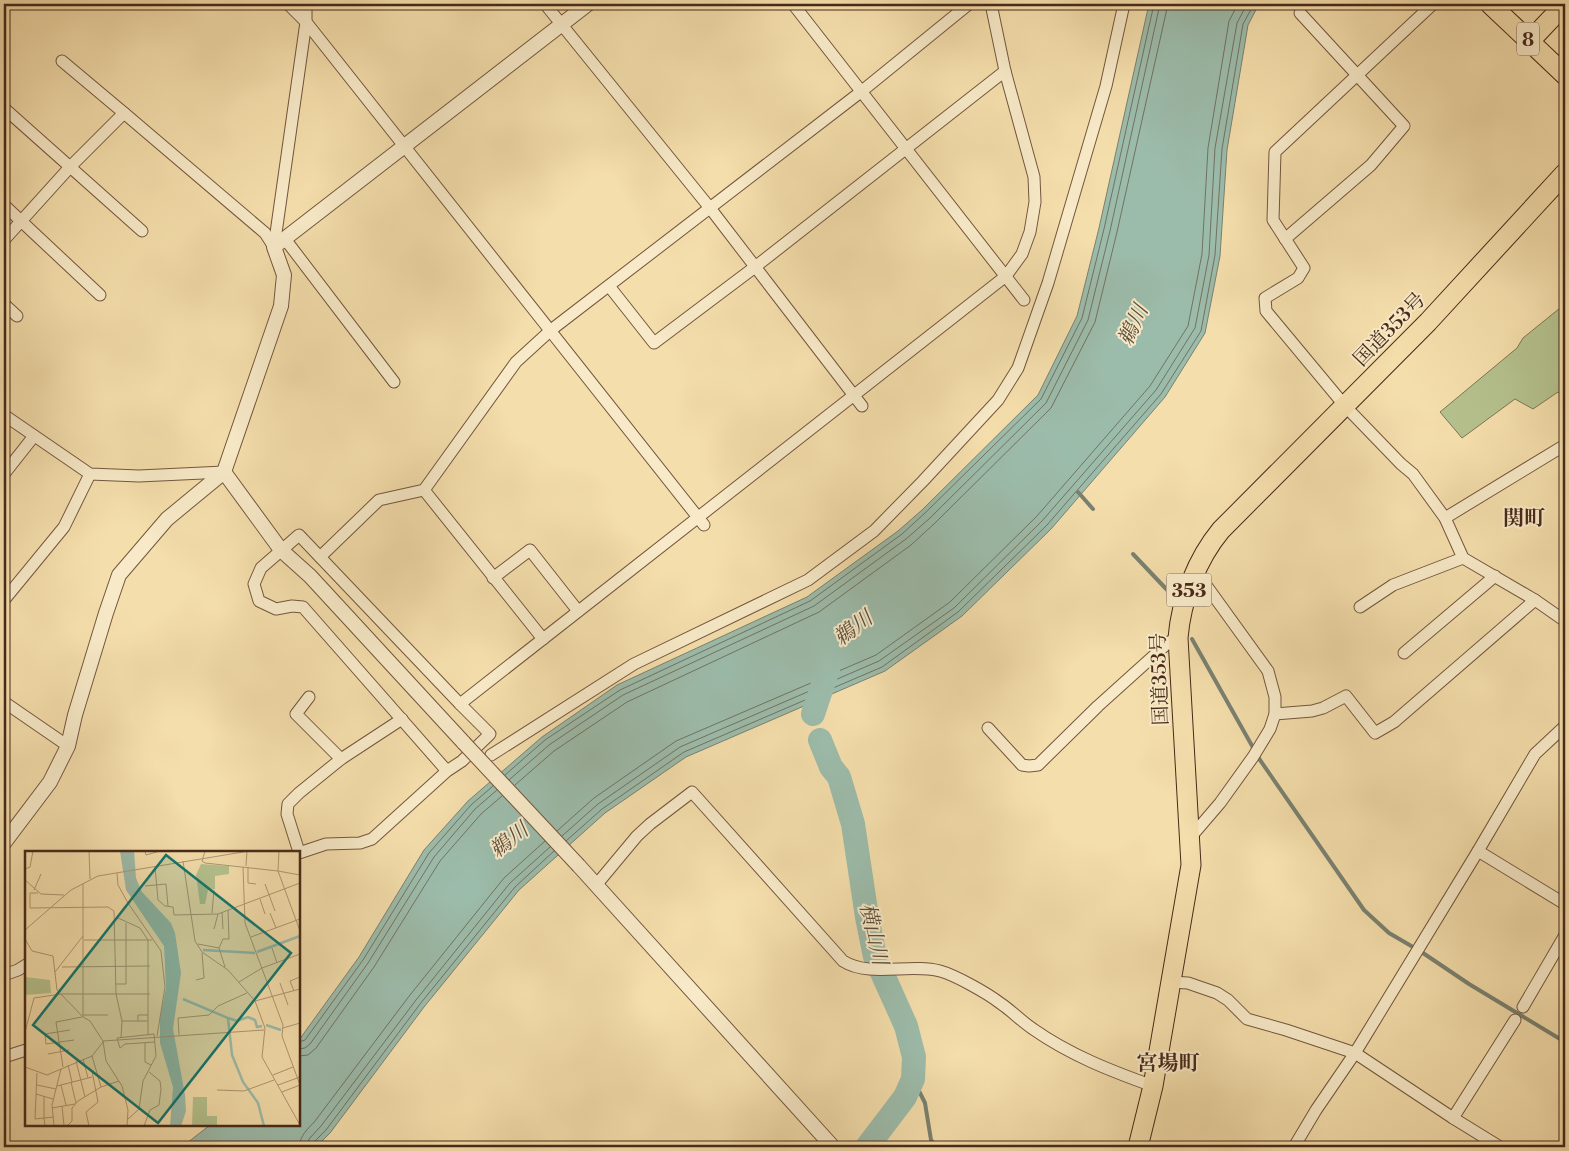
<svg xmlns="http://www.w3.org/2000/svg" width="1569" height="1151" font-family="'Libre Bodoni','Noto Serif JP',serif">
	<rect width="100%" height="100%" fill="#f4deab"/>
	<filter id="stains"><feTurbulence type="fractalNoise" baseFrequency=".004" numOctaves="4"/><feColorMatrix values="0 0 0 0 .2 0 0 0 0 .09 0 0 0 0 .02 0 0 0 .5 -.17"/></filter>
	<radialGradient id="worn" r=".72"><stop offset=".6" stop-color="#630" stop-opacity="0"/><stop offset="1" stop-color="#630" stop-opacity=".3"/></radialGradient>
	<path fill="#b5c28e" stroke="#7e7654" d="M1565 304V399L1558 392 1533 409 1515 399 1462 438 1440 412 1517 348 1523 338Z"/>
	<path fill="#9cbcab" stroke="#7a8171" d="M1149 4H1259L1248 25 1227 150 1220 256 1205 333 1165 397 1051 529 962 616 885 671 686 757 605 813 519 890 424 1007 330 1133 316 1147H182L210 1125H299V1040L359 957 424 850 468 801 542 737 617 685 807 597 898 531 922 510 1038 395 1077 316 1099 228Z"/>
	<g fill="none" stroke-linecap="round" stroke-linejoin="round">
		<g stroke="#727262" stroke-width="1">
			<path d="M505 775 545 740 620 690 810 601 902 534 925 513 1041 399 1082 318 1104 229 1154 4"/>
			<path d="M509 780 549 745 623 695 814 606 906 539 930 518 1046 403 1088 320 1110 231 1160 4"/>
			<path d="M515 785 554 751 627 702 819 612 911 545 935 523 1051 408 1095 322 1117 232 1168 4"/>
			<path d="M557 831 594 798 676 741 876 655 950 602 1037 516 1150 386 1188 326 1202 254 1208 148 1229 21 1238 4"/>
			<path d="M562 836 598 804 680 747 879 661 954 608 1042 521 1156 390 1195 328 1209 255 1215 148 1237 23 1247 4"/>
			<path d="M566 841 602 809 684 752 882 667 958 612 1047 525 1161 394 1201 331 1215 255 1222 149 1243 24 1254 4"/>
			<path d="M299 1042 305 1040 363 960 429 853 471 805 493 786"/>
			<path d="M299 1049 305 1048 310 1044 368 963 434 857 475 809 497 790"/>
			<path d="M299 1056 308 1055 316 1048 374 967 440 861 481 814 502 796"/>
			<path d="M299 1147C300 1135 308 1129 315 1121L410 995 504 878 545 841"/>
			<path d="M307 1147 309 1139 321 1126 416 1000 510 883 550 847"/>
			<path d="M313 1147 314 1142 326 1130 420 1004 515 887 554 851"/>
		</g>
		<g stroke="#7a8171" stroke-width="4">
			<path d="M1078 492 1093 509"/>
			<path d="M1133 554 1170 593"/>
			<path d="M1192 639 1260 760 1364 910 1389 933 1413 947"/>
			<path d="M1423 953 1469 984 1565 1042"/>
			<path d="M913 1079 925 1103 931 1140 936 1147"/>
		</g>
		<g stroke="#9cbcab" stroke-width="24">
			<path d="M813 714 828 669"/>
			<path d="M820 740 831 767 839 777 853 824 867 917 875 957 906 1026 914 1057 913 1079 905 1097 867 1147"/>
		</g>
		<g stroke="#73563e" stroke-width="13">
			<g id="minor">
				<path d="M288 4 306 22 704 525"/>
				<path d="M545 4 710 208 862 406"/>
				<path d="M793 4 1024 300"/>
				<path d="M1433 4 1275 152 1273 220 1304 268 1298 278 1265 298 1266 311 1345 406 1401 464 1413 474 1445 518 1463 558 1535 600 1565 621"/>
				<path d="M62 61 124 113"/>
				<path d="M4 108 142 231"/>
				<path d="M4 205 100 295"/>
				<path d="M285 239 394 382"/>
				<path d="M1285 239 1371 165 1404 126 1300 13"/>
				<path d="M4 240 70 167 124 113 265 233 274 247"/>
				<path d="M274 247 306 22V4"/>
				<path d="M609 286 654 343 755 267 1005 71"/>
				<path d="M4 304 17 316"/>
				<path d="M4 415 90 474 139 476 224 472"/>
				<path d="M4 474 34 436"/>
				<path d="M424 490 543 639"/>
				<path d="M1445 518 1565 445"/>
				<path d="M320 557 379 500 424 490 516 362 551 330 862 91 969 4"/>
				<path d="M493 578 530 550 578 611"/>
				<path d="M4 600 64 527 90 474"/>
				<path d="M1360 607 1393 585 1463 558"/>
				<path d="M1404 653 1495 576"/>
				<path d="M309 697 296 714 341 759"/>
				<path d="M4 702 68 746"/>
				<path d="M460 704 1006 276 1022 254 1030 232 1035 202 1034 177 1005 71 991 4"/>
				<path d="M1275 714 1312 711 1323 708 1346 696 1375 733 1394 722 1535 600"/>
				<path d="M988 728 1022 765 1029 766 1038 765 1098 706 1169 642 1178 638"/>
				<path d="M491 755 634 664 808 580 874 531 923 481 998 400 1018 368 1048 283 1106 86 1124 4"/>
				<path d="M1190 838 1220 803 1253 757 1270 729 1275 714V697L1268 671 1203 581 1196 574"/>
				<path d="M1478 851 1565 904"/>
				<path d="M299 852 287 814 288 804 299 793 341 759 402 719"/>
				<path d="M299 853 326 844 360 843 372 839 447 771 462 761 490 734 460 704 299 535 261 568 254 584 259 601 276 609 292 606 303 607 447 771"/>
				<path d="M597 884 637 836 650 824 692 792 843 961C870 978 909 963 940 971 955 975 987 993 1000 1003 1012 1011 1021 1021 1033 1029 1070 1055 1111 1071 1153 1086"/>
				<path d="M4 975 18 970 26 965"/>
				<path d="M1171 982 1188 983 1217 993 1228 1000 1247 1019 1286 1030 1355 1053 1453 1118 1500 1147"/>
				<path d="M1523 1007 1565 935"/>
				<path d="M4 1057 26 1050"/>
				<path d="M1453 1118 1515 1020"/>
				<path d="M1294 1147 1316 1110 1355 1053 1478 851 1535 754 1565 726"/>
			</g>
		</g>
		<g stroke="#73563e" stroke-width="16">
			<g id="tertiary">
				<path d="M224 472 281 550 310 576 464 743"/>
				<path d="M4 843 50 782 68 746 75 715 106 613 119 575 167 519 224 472 281 306 284 275 274 247 588 4"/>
				<path d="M579 866 833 1147"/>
			</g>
		</g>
		<g stroke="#482919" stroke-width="21">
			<g id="trunk">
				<path d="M1490 4 1565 75"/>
				<path d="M1530 41 1565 4"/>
				<path d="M1138 1147 1153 1086 1191 865 1178 638C1181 600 1197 559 1221 530L1428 322 1565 173"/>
			</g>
		</g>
		<use href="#minor" stroke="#f8eac8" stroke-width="11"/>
		<use href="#tertiary" stroke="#f8eac8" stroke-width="14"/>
		<use href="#trunk" stroke="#f4deab" stroke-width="19"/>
		<g stroke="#73563e" stroke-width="16" stroke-linecap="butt">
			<path id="tertiary-bridge" d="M464 743 579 866"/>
		</g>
		<use href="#tertiary-bridge" stroke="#f8eac8" stroke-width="14"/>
	</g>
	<g text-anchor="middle" stroke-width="4" stroke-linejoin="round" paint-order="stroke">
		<g fill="#f8eac8" stroke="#7d634e" stroke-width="1">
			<rect x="1517" y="22.5" width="22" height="33" rx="4"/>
			<rect x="1166.5" y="573.5" width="45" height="33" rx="4"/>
		</g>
		<g font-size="19" font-weight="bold" fill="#482919">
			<text x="1528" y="46">8</text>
			<text x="1189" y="597">353</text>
		</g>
		<g font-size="20" fill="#482919" stroke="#f8eac8">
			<text transform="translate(1389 329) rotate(-46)" y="7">国道353号</text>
			<text transform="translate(1159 679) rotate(-92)" y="7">国道353号</text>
		</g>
		<g font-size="21" font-style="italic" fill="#5d4e3e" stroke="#f8eac8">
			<text transform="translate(1133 325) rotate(-65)" y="7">鵜川</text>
			<text transform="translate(853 628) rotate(-37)" y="7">鵜川</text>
			<text transform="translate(509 840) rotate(-38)" y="7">鵜川</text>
			<text transform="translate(874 934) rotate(77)" y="7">横山川</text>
		</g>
		<g font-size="21" font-weight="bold" fill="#482919" stroke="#f8eac8">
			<text x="1524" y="525">関町</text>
			<text x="1168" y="1070">宮場町</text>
		</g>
	</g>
	<g transform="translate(25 851)">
		<rect width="275" height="275" fill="#f4deab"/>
		<path d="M176 13 204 15V23L190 25V38L183 39 180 53H175L171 24ZM0 126 25 129 26 142 0 144ZM168 246H182V265H192V275H167Z" fill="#b5c28e"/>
		<path d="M95 0H109L111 27 117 41 146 72 150 82 156 122 148 178 160 244 161 260 156 275H145L148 236 135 192V166L141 137 139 95 101 39Z" fill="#9cbcab"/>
		<path fill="none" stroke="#9cbcab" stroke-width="2.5" d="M178 99 230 102M232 101 275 85M158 148 203 167 207 204 218 231 233 252 239 275M203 167 212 170 223 166 230 169 232 176 237 175M241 174 256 179"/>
		<path fill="none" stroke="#af9671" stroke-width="1" d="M64 0 65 28M120 0 121 4 135 0M180 0 177 10 180 12 253 20 275 80M254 0 253 20 275 24M158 10 170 90 177 101 203 119 230 150 240 177 237 206 275 274M221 15 222 0M130 16 133 49 140 55 148 56 149 64 193 63 275 32M218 16 220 72 258 174 257 185 275 234M223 16V32L231 33M0 18 5 16 8 0M92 22 93 34 103 52 136 100 140 136 132 185M0 29 16 43 39 44M58 33V166L65 170 78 190 81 210 97 235 103 259 102 275M240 33 250 60M120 35 141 33 143 55M9 39 16 23M13 42H5V57L83 56 89 60 91 143 97 170 96 187M235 48 240 63M197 61 198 78M187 62 189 39M245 62 251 77M91 66 115 77 123 89V184M189 78 193 63M0 79 46 39 73 25 224 0M226 86 275 68M0 88 7 100 28 105 32 139 58 166M59 89H127M173 93 194 97 200 116M194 97 198 88H204L203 59M247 97 252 112M37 116 125 115M30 121 58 85M171 129 179 127 177 102M214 131 237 117 275 103M255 132 263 154M91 133H101V72M269 140 265 130 275 126M230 150 275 138M58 164H83M97 170H123M113 170V164H123M258 177 275 172M45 179 20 183 21 193 49 189M0 181 9 147 36 143H125M154 184 153 167 184 164 193 155 222 142M78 190 239 179M120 192V211L126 214M23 203 44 199M67 205 76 236M58 208 63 227M51 210 60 246M43 214 47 231M0 216 22 224 67 205 78 191M38 216 31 171 57 166M12 222 10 268 19 267 20 275M248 224 268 216M46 231 51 252M12 234 31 238M36 234 41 254M253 234 275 226M32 235 67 226M192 239 219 240 249 229M257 241 275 234M11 243 28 248M19 246V267L28 266M37 255 39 275M27 257 50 253M103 268 114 258 118 230 131 205 129 183 92 187 95 197 100 193 130 191M29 275 27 254 36 218M42 275 47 270V257L53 250 76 236 94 230M64 275 61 261 73 251 67 220M119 275 125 259 134 254 136 238 135 230 124 221"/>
		<path fill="#0f766e" fill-opacity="0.15" stroke="#0f766e" stroke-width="2.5" d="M141 4 266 102 133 272 8 174Z"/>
		<rect width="275" height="275" fill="none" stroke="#482919" stroke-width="2.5"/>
	</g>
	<rect width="1569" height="1151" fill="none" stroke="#f4deab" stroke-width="20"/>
	<rect x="5" y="5" width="1559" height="1141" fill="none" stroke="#482919" stroke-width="2.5"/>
	<rect x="10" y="10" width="1549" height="1131" fill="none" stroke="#482919"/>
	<rect width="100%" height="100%" filter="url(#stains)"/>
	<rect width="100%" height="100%" fill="url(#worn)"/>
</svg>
